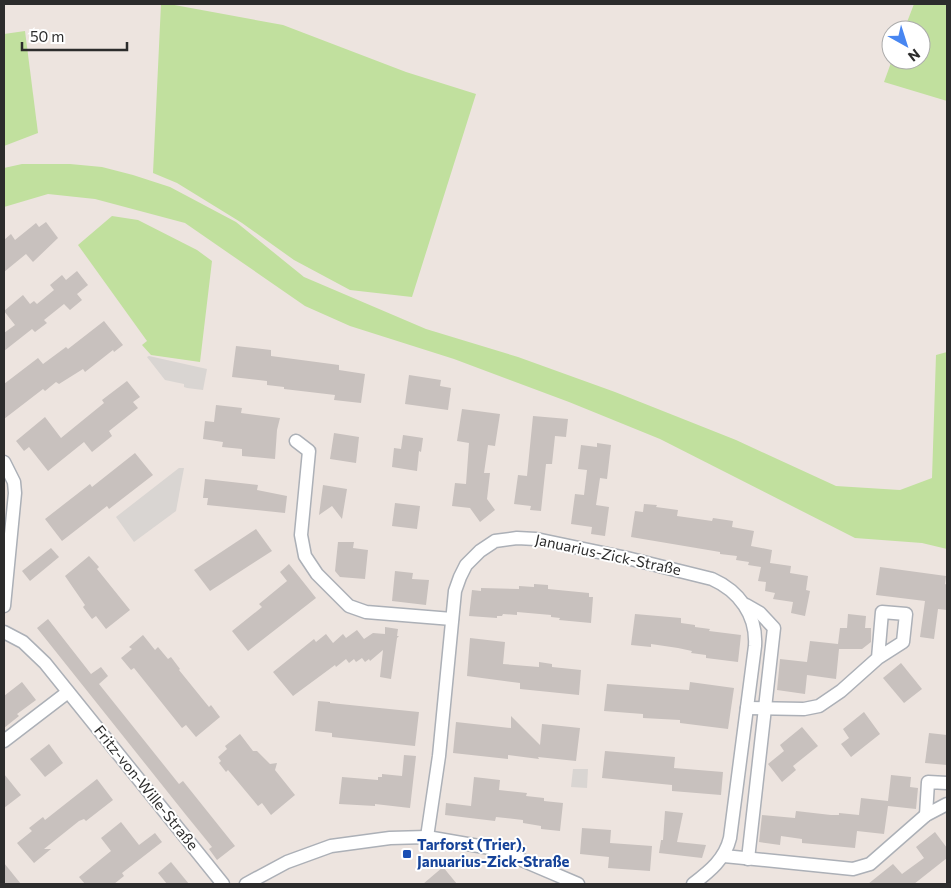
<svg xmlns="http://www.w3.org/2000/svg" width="951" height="888" font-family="Commissioner,sans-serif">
	<rect width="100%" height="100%" fill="#ede4df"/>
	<g fill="#c1e09e">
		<path d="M161 4H169L283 25 406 72 476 94 412 297 350 290 294 260 242 223 177 183 153 173Z"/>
		<path d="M914 4H947V101L884 82 892 60H921V30H904Z"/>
		<path d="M25 31 38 133 4 146V34Z"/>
		<path d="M22 164H70L102 167 133 175 170 187 236 222 304 277 426 329 518 357 615 392 736 440 836 486 900 490 932 478 936 355 947 352V549L922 543 855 538 660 439 569 402 454 359 350 326 305 306 185 223 95 199 48 194 4 207V168Z"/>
		<path d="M112 216 138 220 197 250 212 261 200 362 151 355 142 345 147 341 78 245Z"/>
	</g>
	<g fill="#d9d5d2">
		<path d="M149 356 207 369 203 390 187 388 184 387V384L165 380 147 357Z"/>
		<path d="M179 468H184L176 511 134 542 116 517Z"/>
		<path d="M573 769H588L587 788 571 787Z"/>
	</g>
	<g fill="#c8c1be">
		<path d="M46 222 58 238 33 262 26 254 4 272V240L11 234 15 240 36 223 39 227Z"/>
		<path d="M77 271 88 285 77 294 82 300 70 310 64 304 44 320 47 323 35 332 32 329 4 351V333L15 325 4 311 23 295 30 304 34 301 37 304 54 290 50 285 62 275 66 280Z"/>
		<path d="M104 321 123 345 114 352 113 350 85 372 83 369 59 384 56 382 45 391 43 389 4 419V384L38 358 43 364 66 347 68 349Z"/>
		<path d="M236 346 271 350V356L339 365V370L365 374 361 403 334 400 335 395 284 389V387L267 385V381L232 377Z"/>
		<path d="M409 375 441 380 440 386 451 388 448 410 405 404Z"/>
		<path d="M127 381 140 397 133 402 138 408 109 431 112 436 92 452 84 442 48 471 29 447 24 451 16 441 45 417 61 438 104 403 102 400Z"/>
		<path d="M216 405 242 408 241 413 280 418 277 430 275 459 242 456V449L222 447 223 442 203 439 205 421 214 422Z"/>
		<path d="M462 409 500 414 495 446 488 445 484 473H490L487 499 495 510 480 522 470 508 452 506 455 483 466 484 469 443 457 441Z"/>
		<path d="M533 416 568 419 566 437 555 436 552 464H546L541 511 530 510 531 506 514 504 518 475 527 476Z"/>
		<path d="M334 433 359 437 356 463 330 459Z"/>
		<path d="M403 435 423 438 421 452 419 451 417 471 392 467 394 448 401 449Z"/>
		<path d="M597 443 611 445 607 479 600 478 596 505 609 507 605 536 591 534 592 527 571 524 575 494 584 495 587 470 578 469 581 445 597 447Z"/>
		<path d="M135 453 153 475 109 509 107 506 62 541 45 519 90 484 92 487Z"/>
		<path d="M205 479 258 485 257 490 287 496 285 513 207 505 208 498H203Z"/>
		<path d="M323 485 347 489 342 519 332 506 319 515Z"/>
		<path d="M395 503 420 506 417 529 392 526Z"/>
		<path d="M644 504 657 505 656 507 678 510 677 516 712 521 713 518 733 521 732 527 754 531 751 546 772 550 770 563 791 566 790 573 808 576 806 590 810 591 805 616 791 613 793 602 773 599 775 593 765 591 766 582 758 581 761 567 748 565 749 562 736 560 737 556 720 554V552L631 537 635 511 643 512Z"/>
		<path d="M256 529 272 551 210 591 194 570Z"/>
		<path d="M338 542H354L353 548 368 550 365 579 340 577 335 571Z"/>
		<path d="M51 548 59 557 30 581 22 571Z"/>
		<path d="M89 556 99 567 97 569 130 610 106 629 96 616 92 619 83 607 85 605 65 576Z"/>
		<path d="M289 564 316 598 248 651 232 631 262 607 259 604 287 581 280 572Z"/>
		<path d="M880 567 946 576 945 584 947 585V610L938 609 934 639 920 637 925 601 876 595Z"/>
		<path d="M395 571 413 573 412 579 429 580 426 605 392 601Z"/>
		<path d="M534 584 548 585V589L589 593V597H593L591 623 559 620 560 618 551 617V615L517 612V615L503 614 502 616H497V618L469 616 472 590 481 591V588L519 589V586L534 587Z"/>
		<path d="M635 614 681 618V623L695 625V627L710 629 709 631 741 635 738 662 706 658V655L691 653 692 651 678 648 651 644V647L631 645Z"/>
		<path d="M848 614 866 616 865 628H871V642L862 649H839L836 679 807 675 805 694 777 690 780 659 807 662 810 641 838 644 840 628H847Z"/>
		<path d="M48 619 91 674 101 667 108 676 99 684 179 784 183 781 235 846 217 860 209 849 212 847 186 815 37 628Z"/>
		<path d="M385 627 398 629 397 636H399L397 638 391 679 380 677 383 650 370 661 369 659 365 662 362 658 356 662 354 659 349 663 346 659 336 667 335 665 293 696 273 672 314 639 316 642 326 634 333 643 343 634 346 638 357 630 364 639 373 633 385 634Z"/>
		<path d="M143 635 155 650 158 647 168 659 171 657 180 669 179 670 209 707 211 705 220 717 196 737 186 725 182 728 134 668 131 670 121 658 132 649 129 647Z"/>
		<path d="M470 638 505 642 503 664 539 667V662L552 664V667L581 670 579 695 520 689V683L467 676Z"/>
		<path d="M901 663 922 689 904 703 883 678Z"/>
		<path d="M22 682 36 700 17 714 19 716 4 728V696Z"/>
		<path d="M690 682 734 688 728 729 680 723V720L643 718V714L604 711 607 684 689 690Z"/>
		<path d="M318 701 330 702V703L419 712 415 746 332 737V733L315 731Z"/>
		<path d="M864 712 880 734 851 757 841 744 849 738 843 729Z"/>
		<path d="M511 716 540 745 542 724 580 728 576 761 538 757 539 759 508 755V759L453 753 456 722 511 728Z"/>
		<path d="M802 727 818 746 793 766 796 770 782 782 768 764 784 751 780 745Z"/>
		<path d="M929 733 947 735V765L925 763Z"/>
		<path d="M240 734 253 751H257L270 764 277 763 275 770 295 795 271 815 262 803 258 806 228 770 226 772 219 763 221 761 218 757 227 749 225 746Z"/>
		<path d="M49 744 63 763 45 777 30 759Z"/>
		<path d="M605 751 675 757 674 768 723 772 721 795 672 791V785L602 778Z"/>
		<path d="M404 755 416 756 410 808 375 804V806L339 804 342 777 378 780V777H382V774L402 776Z"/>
		<path d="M4 774 21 795 4 808Z"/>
		<path d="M891 775 911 777 910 787 918 788 916 809 888 806 884 834 857 831 855 848 802 843V839L781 836 780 845 759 842 762 815 795 818 796 811 831 815H839V813L859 815 861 798 888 801Z"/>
		<path d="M474 777 500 780 499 790 527 793 526 796 544 798V801L563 803 560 831 541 829V826L523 823V820L496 817 495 821 445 815 446 803 471 806Z"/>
		<path d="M97 779 113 800 86 821 84 819 79 821 44 849H51L34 863 17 843 32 831 29 828 43 817 45 820Z"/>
		<path d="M665 811 683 813 677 842 706 845 702 858 659 853 661 840H663Z"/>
		<path d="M121 822 139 845 155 833 162 842 122 873 124 876 114 884H85L79 877 111 851 101 838Z"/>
		<path d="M582 828 611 830 610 843 652 846 650 871 608 868 609 857 580 854Z"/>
		<path d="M935 832 947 848V858L914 884H868L893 864 902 874 924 858 916 847Z"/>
		<path d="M171 862 189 884H167L158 873Z"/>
		<path d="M4 863 21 884H4Z"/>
		<path d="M443 867 457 884H423Z"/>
	</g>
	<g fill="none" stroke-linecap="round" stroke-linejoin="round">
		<g stroke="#acb0b7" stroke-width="15">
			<g id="minor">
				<path d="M296 441 309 451 301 535 305 556 317 574 349 606 366 612 452 619"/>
				<path d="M4 462 14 482 15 493 4 606"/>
				<path d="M746 605 760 613 774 628 748 859"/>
				<path d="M4 632 23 642 45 663 223 884"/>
				<path d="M747 708 804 709 819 706 841 691 878 658 903 642 906 614 882 612 878 658"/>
				<path d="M4 741 68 692"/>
				<path d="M926 815 928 782 947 783"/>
				<path d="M427 837 439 756 455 591 460 577 466 565 480 551 495 541 517 538 536 539 627 558 712 579C739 591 757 615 755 646L730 838C725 859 710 871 693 884"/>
				<path d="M724 856 853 869 870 864 926 815 947 804"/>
				<path d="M246 884 287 862 331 846 390 838 427 837 496 849 578 884"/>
			</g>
		</g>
		<use href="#minor" stroke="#fff" stroke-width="12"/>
	</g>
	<rect fill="#1a4fb4" stroke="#fff" stroke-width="2" x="402" y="849" width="10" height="10" rx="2.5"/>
	<g text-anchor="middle" stroke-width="4" stroke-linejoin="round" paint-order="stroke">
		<g font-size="15" fill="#2c2c2c" stroke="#fff">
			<text transform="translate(608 555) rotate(12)" y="5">Januarius-Zick-Straße</text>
			<text transform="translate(146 788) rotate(51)" y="5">Fritz-von-Wille-Straße</text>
		</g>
		<g font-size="15" font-weight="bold" fill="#164399" stroke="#fff" text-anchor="start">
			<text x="417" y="850">Tarforst (Trier),<tspan x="417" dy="17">Januarius-Zick-Straße</tspan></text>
		</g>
	</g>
	<rect width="951" height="888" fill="none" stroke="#2c2c2c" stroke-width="10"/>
	<g transform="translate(906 45) rotate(141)"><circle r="24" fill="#ffffff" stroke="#ababab"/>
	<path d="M0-4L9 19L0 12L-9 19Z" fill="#4886f1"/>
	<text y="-8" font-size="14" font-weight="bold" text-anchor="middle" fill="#2c2c2c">N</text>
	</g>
	<path d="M22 42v8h105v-8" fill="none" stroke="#2c2c2c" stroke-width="2.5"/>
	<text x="30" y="42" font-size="15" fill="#2c2c2c" stroke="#ffffff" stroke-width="4" paint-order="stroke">50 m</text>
</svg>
